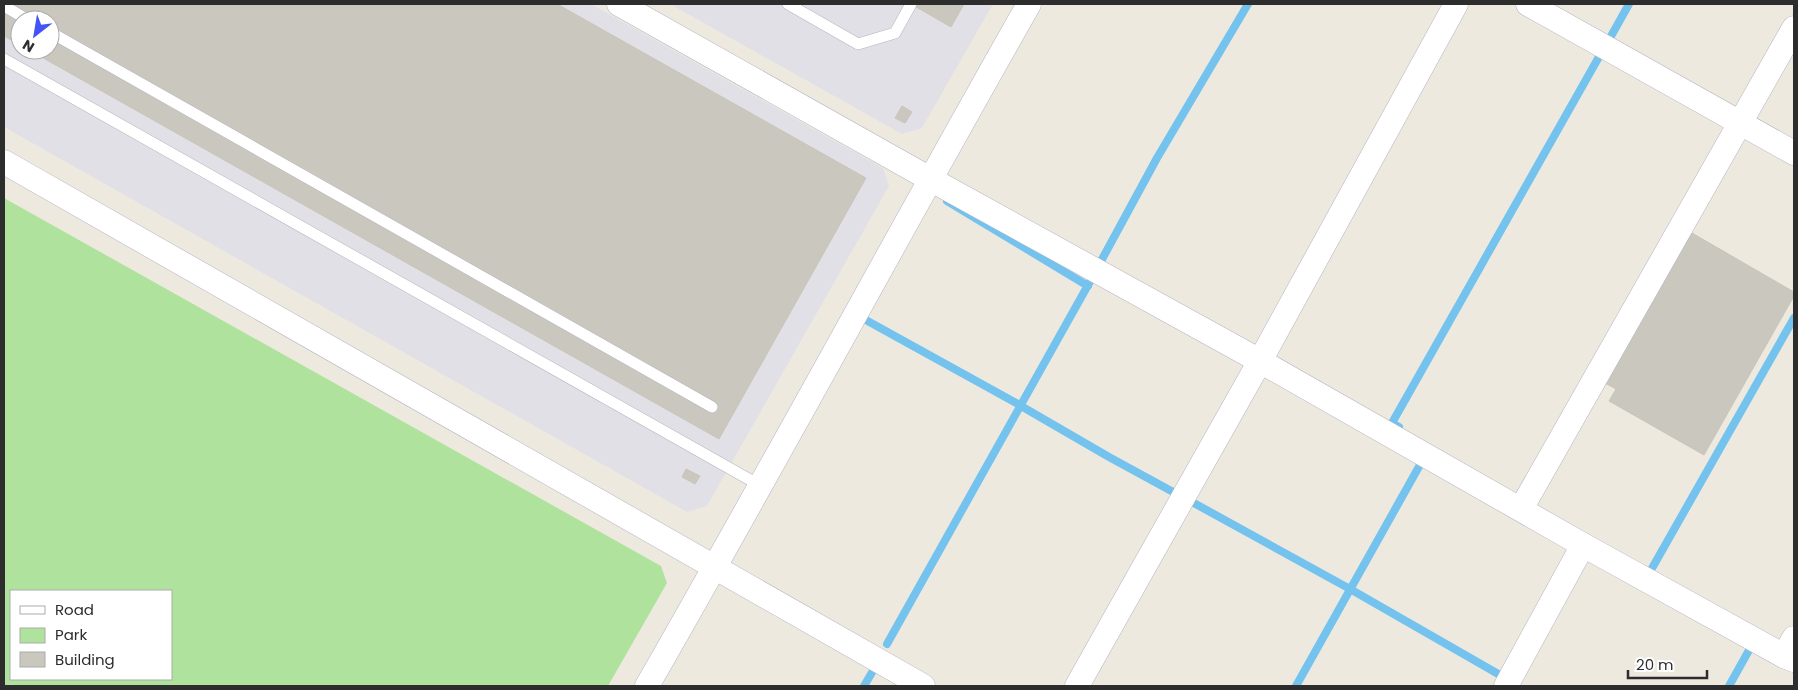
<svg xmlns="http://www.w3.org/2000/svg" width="1798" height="690" font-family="Poppins,sans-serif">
	<rect width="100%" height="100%" fill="#eee9df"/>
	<g fill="#e2e0e7" fill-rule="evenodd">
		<path d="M4 4H591L883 168 889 186 707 506 687 512 4 127ZM20 20H50V50H20Z"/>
		<path d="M670 4H993L922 128 902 134Z"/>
	</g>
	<path fill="#afe39d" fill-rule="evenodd" d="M4 198 661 566 667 583 608 686H4ZM11 591H171V679H11Z"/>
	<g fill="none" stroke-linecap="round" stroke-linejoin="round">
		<g stroke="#74c3ee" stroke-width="8">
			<path d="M1610 38 1629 4"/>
			<path d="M947 201 1088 286"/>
			<path d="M1100 263 1157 158 1248 4"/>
			<path d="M864 319 1018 404"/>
			<path d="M1021 406 1109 457 1175 493"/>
			<path d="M1399 427 1392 423 1600 55"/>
			<path d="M1192 502 1350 589 1500 675"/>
			<path d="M1651 570 1794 318"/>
			<path d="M887 644 1092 278"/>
			<path d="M864 686 874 669"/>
			<path d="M1296 686 1421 463"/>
			<path d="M1729 686 1748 652"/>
		</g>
	</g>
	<g fill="#cac7be" stroke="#cac5b9">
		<path d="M4 4H557L866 178 719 439 29 50H50V20H20V45L4 36Z"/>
		<path d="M911 4H964L951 27Z"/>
		<path d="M902 106 912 112 905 123 895 118Z"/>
		<path d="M1692 233 1794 292V296L1704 455 1609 401 1616 389 1605 383Z"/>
		<path d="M686 469 700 476 695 484 682 477Z"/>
	</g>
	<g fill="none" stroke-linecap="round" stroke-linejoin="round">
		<g stroke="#b3b4c0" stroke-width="12">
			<g id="service">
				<path d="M788 4 858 44 895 33 911 4"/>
				<path d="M4 6 28 20"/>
				<path d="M50 32 712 407"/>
				<path d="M4 59 761 486"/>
			</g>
		</g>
		<g stroke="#b3b4c0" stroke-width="25">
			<g id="minor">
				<path d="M619 4 930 179 1260 361 1583 545 1784 656 1794 660"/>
				<path d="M1528 4 1794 153"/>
				<path d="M4 162 923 686"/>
				<path d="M1521 509 1794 28"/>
				<path d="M1784 656 1794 638"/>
				<path d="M647 686C777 460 900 231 1029 4"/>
				<path d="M1077 686 1260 361 1456 4"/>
				<path d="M1506 686 1583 545"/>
			</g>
		</g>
		<use href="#service" stroke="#fff" stroke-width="11"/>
		<use href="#minor" stroke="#fff" stroke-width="24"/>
	</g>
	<rect width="1798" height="690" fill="none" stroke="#2d2d2d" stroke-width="10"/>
	<rect x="10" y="590" width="162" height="90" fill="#ffffff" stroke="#ababab"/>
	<rect x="20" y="606" width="25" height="8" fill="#ffffff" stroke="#ababab"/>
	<text x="55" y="615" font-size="15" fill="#2d2d2d">Road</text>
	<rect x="20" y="628" width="25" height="15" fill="#afe39d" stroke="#ababab"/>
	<text x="55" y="640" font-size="15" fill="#2d2d2d">Park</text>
	<rect x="20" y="652" width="25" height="15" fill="#cac7be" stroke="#ababab"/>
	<text x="55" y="665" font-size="15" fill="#2d2d2d">Building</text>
	<g transform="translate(35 35) rotate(211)"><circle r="24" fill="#ffffff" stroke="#ababab"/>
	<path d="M0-4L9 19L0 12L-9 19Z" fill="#4254f8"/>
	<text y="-8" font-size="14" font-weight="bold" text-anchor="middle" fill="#2d2d2d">N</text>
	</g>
	<path d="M1628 670v8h79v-8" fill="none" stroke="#2d2d2d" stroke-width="2.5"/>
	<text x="1636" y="670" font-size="15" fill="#2d2d2d" stroke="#ffffff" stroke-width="4" paint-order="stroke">20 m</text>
</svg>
